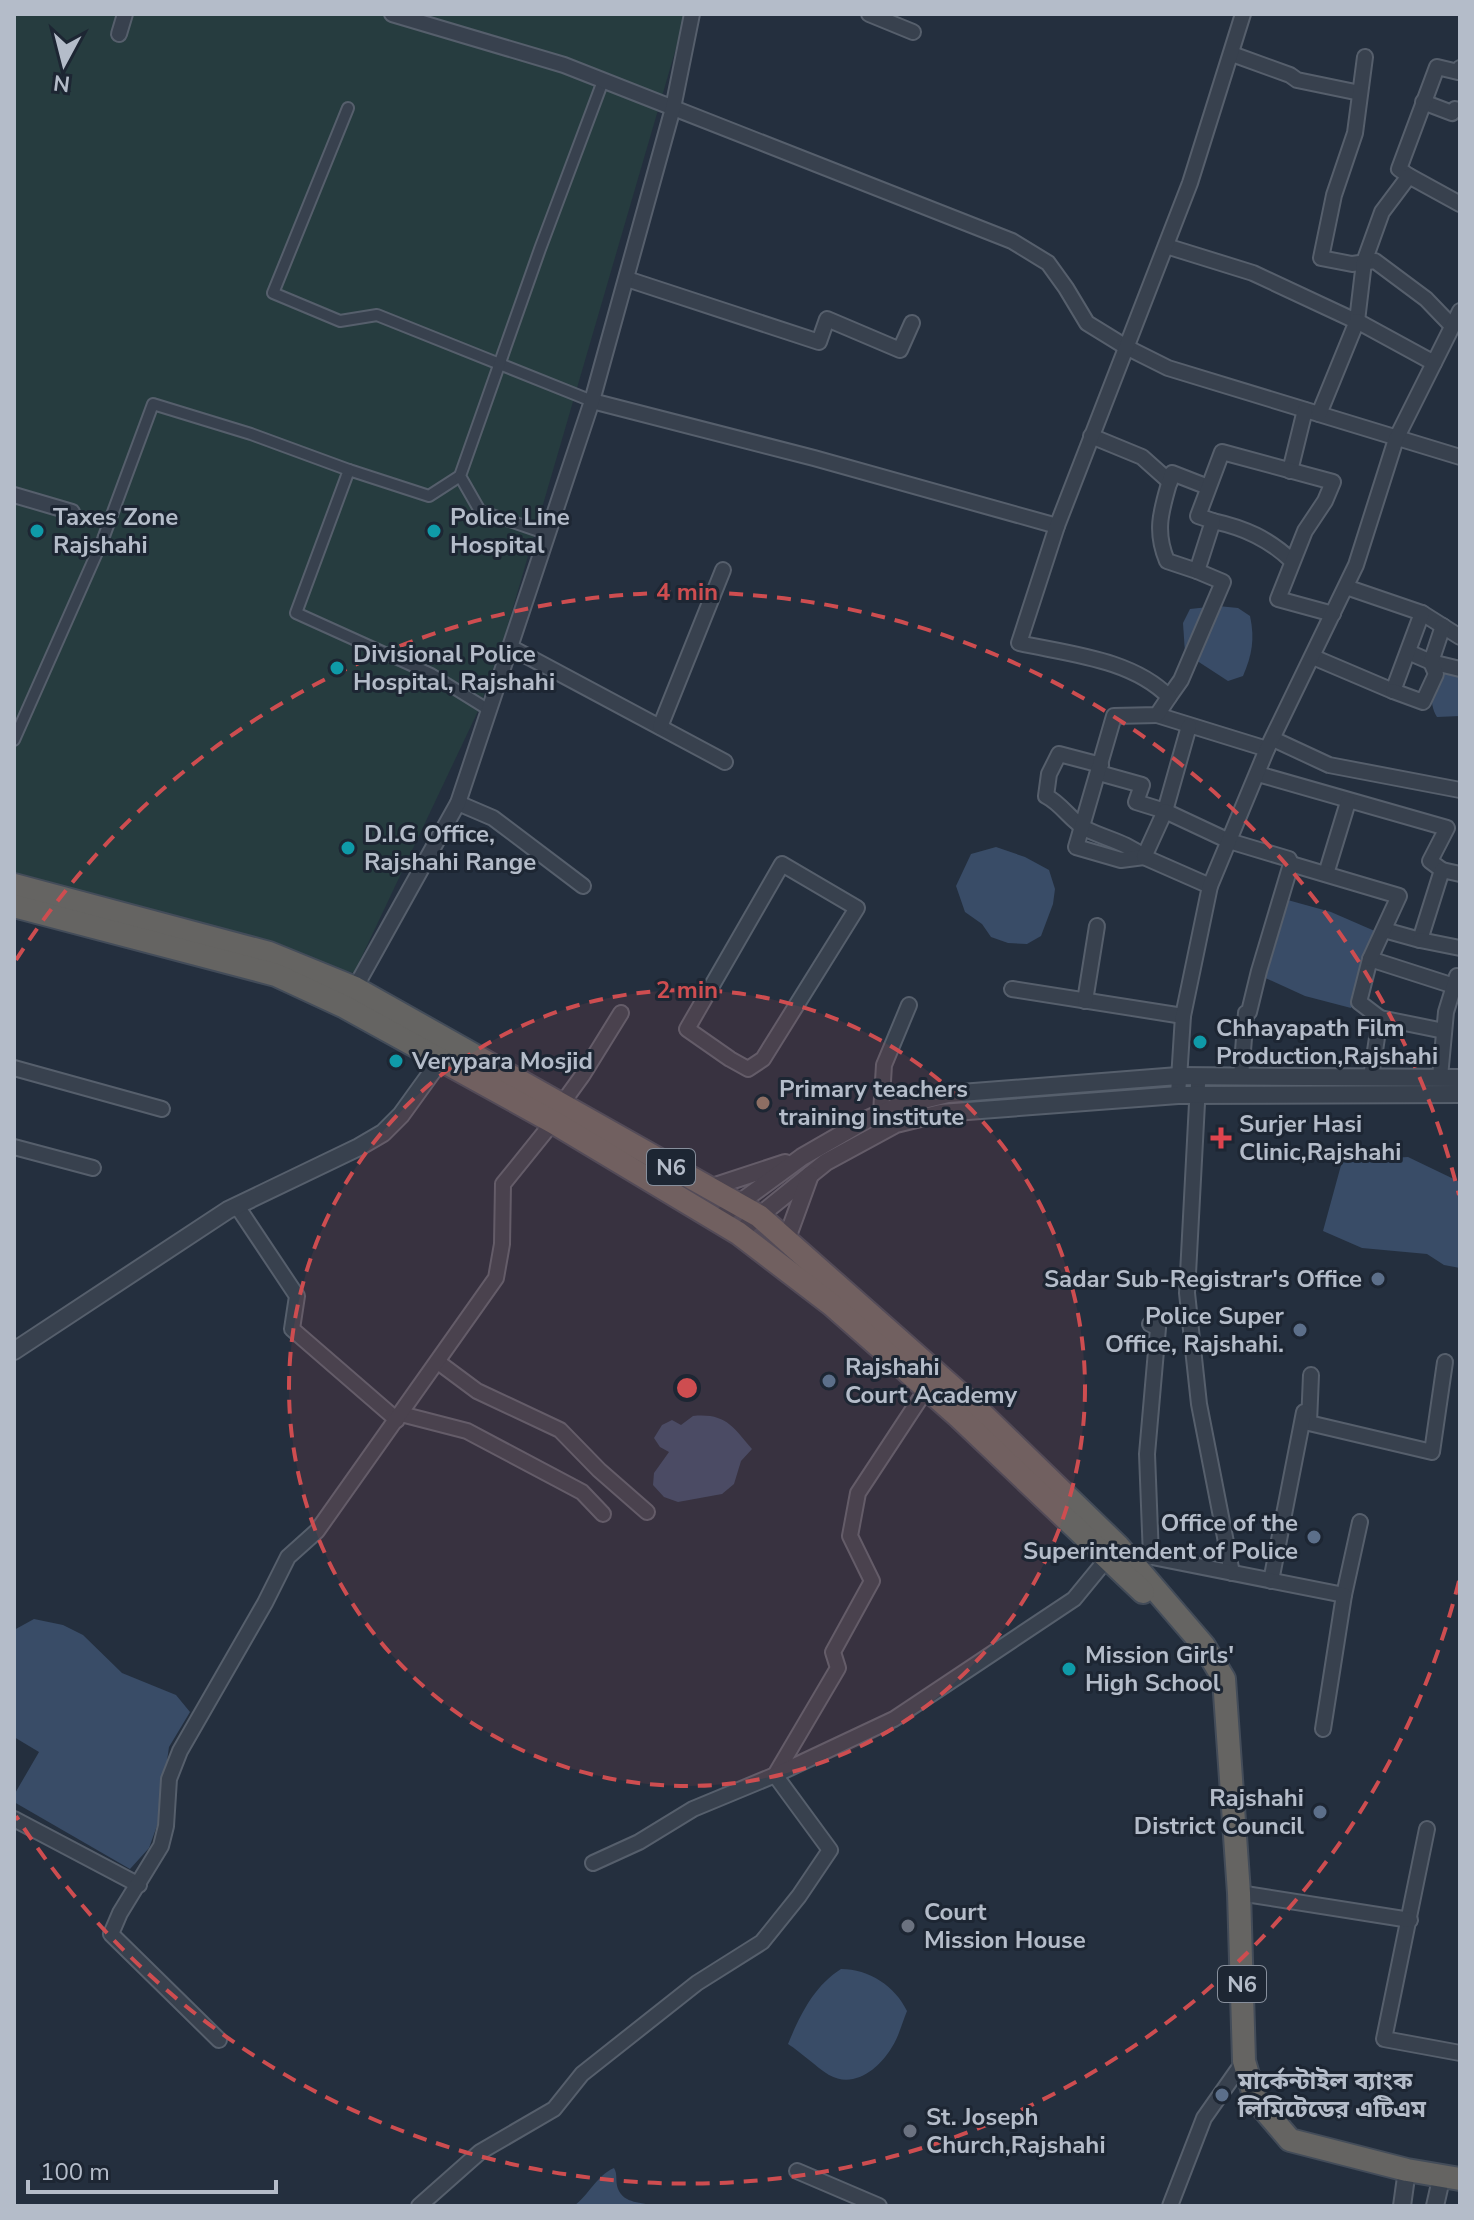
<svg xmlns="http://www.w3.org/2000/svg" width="1474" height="2220" font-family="'Nunito Sans','Noto Sans Bengali',sans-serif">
	<rect width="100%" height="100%" fill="#242f3e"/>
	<path fill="#263c3f" d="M14 14H686L505 635 479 709 354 973 14 882Z"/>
	<g fill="#394c67">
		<path d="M1218 606 1238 608 1250 616C1255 639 1252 655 1243 676L1228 681 1185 653 1183 623 1190 609Z"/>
		<path d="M1453 673 1460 674V716L1437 717C1427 700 1434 690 1442 674Z"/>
		<path d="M996 847 1025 857 1049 870 1055 889 1053 904 1041 936 1027 944 1008 943 991 937 982 924 965 912 956 886 971 854Z"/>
		<path d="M1284 899 1331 912 1377 932 1351 1008 1305 996 1261 976Z"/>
		<path d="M1346 1147 1391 1158 1408 1157 1460 1182V1268L1444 1265 1427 1254 1362 1248 1323 1231Z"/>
		<path d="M693 1416C726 1413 733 1427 752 1449L741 1461 734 1484 722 1494 678 1502 664 1497 653 1485 654 1473 669 1452 660 1447 654 1438 662 1425 672 1420 681 1425Z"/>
		<path d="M34 1619 63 1625 83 1635 122 1673 176 1695 190 1712 169 1747 158 1823 149 1848 130 1869 14 1802V1795L39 1752 14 1737V1630Z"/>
		<path d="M841 1969C869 1969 895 1986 907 2011 902 2023 899 2036 892 2047 879 2069 854 2089 829 2075 815 2066 802 2053 788 2044 800 2015 814 1986 841 1969Z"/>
		<path d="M614 2168C618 2175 615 2181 618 2189 624 2204 642 2202 655 2206H574C589 2195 596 2176 614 2168Z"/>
	</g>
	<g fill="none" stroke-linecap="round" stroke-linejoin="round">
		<g stroke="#565f6c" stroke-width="14">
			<g id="pedestrian">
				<path d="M348 108 273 293 340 321 377 315 592 401"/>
				<path d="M460 476 429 496 349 470 296 613 431 674 489 710"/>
				<path d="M548 534 480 511 460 476 540 249 603 81"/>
				<path d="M14 740 103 539 153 404 251 434 349 470"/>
			</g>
		</g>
		<g stroke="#565f6c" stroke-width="18">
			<g id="minor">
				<path d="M392 14 564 65 1012 241 1048 263 1066 288 1087 323 1126 347 1168 368 1460 457"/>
				<path d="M869 14 913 32"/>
				<path d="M119 34 125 14"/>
				<path d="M1232 54 1290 75 1297 80 1360 93"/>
				<path d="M1365 57 1355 133 1334 195 1321 258 1352 264 1375 261 1426 299 1452 326"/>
				<path d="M1423 102 1452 113 1455 109 1460 110"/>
				<path d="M1409 176 1399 169 1437 67 1458 72 1460 68"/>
				<path d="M1166 246 1253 273 1360 323"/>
				<path d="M627 279 819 342 827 319 900 350 912 323"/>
				<path d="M1357 321 1364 262 1382 212 1409 176 1460 204"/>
				<path d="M592 401 814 458 1057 526"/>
				<path d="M1319 414 1357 321 1434 363"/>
				<path d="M1091 436 1142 457 1170 482"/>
				<path d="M1290 471 1305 410"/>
				<path d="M14 495 72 512"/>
				<path d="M1213 521C1245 528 1269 539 1292 561"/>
				<path d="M1197 571 1167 561C1153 528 1163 506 1172 473L1208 487"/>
				<path d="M1346 587 1422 613 1460 637"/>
				<path d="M510 647 725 762"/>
				<path d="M1408 652 1431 662 1460 669"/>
				<path d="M1313 657 1393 691 1422 613"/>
				<path d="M1393 691 1423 702 1436 674 1431 662 1443 626"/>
				<path d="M1169 697 1181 680 1223 582 1197 571 1213 521 1198 516 1222 452 1333 482 1325 501 1305 531 1278 599 1333 614"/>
				<path d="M1157 715 1267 749"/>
				<path d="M660 727 723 570"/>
				<path d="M1273 739 1329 765 1460 790"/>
				<path d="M1101 765 1059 754 1049 774 1046 796C1062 804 1071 821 1086 829 1106 839 1126 842 1144 857"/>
				<path d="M1099 773 1142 785 1136 802 1165 811 1189 726"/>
				<path d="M1258 774 1447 828 1430 861 1442 870"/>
				<path d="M458 803 493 818 583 886"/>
				<path d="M1144 857 1121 860 1076 847 1114 716 1157 715 1169 697C1132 659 1068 654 1019 643L1057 526 1190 183 1243 14"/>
				<path d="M782 864 857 908 763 1059 748 1069 730 1059 687 1029Z"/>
				<path d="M1326 874 1348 802"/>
				<path d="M1210 886 1144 857 1165 811 1229 841 1289 859 1291 864"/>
				<path d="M1384 930 1420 940 1442 870 1460 874"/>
				<path d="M1420 940 1460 948"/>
				<path d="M1012 989 1183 1016"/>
				<path d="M351 995 458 803 592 401 673 108 692 14"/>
				<path d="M1085 1001 1097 926"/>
				<path d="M1380 1018 1359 1002 1370 959 1454 986"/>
				<path d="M14 1068 162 1109"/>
				<path d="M1241 1076 1246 1013 1249 1012 1259 971 1291 864 1399 896 1370 959"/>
				<path d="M1371 1077 1380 1018 1444 1031"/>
				<path d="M1440 1077 1446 1012 1457 976 1460 978"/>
				<path d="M1198 1084 1187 1293 1199 1404 1232 1573"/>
				<path d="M1178 1095 1183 1016 1210 886 1267 749 1356 565 1396 439 1460 311"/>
				<path d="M561 1105 582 1076 621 1013"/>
				<path d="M881 1113 884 1065 909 1005"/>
				<path d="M14 1147 93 1168"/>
				<path d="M237 1206 297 1296 292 1329 397 1420"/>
				<path d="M1150 1324 1158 1328 1147 1454 1151 1557"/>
				<path d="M438 1362 477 1391 560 1430 599 1470 647 1512"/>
				<path d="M1311 1375 1309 1423 1432 1452 1445 1362"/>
				<path d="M401 1414 467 1431 582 1492 603 1514"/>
				<path d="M1271 1581 1304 1412"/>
				<path d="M1344 1595 1360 1522"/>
				<path d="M14 1819 139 1885"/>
				<path d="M1427 1829 1384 2039 1460 2053"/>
				<path d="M593 1863 639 1842 693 1809 775 1775 838 1668 833 1652 872 1581 850 1536 858 1493 929 1385"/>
				<path d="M1239 1893 1410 1920"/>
				<path d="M219 2040 111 1934 120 1913 161 1846 166 1826 169 1779 180 1751 265 1603 288 1557 317 1531 496 1278 502 1244 503 1184 553 1122"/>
				<path d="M797 2171 879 2206"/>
				<path d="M419 2206 480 2152 554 2109 582 2074 697 1983 762 1942 799 1896 830 1850 775 1775 894 1719 1074 1599 1106 1560 1122 1551 1344 1595 1323 1729"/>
				<path d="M1170 2206 1204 2118 1244 2061"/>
			</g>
		</g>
		<g stroke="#565f6c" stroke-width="20">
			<g id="tertiary">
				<path d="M709 1188 785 1163"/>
				<path d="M716 1220 802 1157 868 1119 895 1107 948 1094 1178 1076 1460 1078"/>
				<path d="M738 1233 826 1162 896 1124 941 1113 1178 1095 1460 1094"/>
				<path d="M786 1241 810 1175"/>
				<path d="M14 1351 228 1210 359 1147 383 1133 401 1115 445 1054"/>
				<path d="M1402 2206 1407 2170"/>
				<path d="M1435 2206 1442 2175"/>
			</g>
		</g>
		<g stroke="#434c59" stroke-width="26">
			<g id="trunk">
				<path d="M14 885 269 953 355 988 759 1216 977 1409 1118 1546 1204 1646 1224 1679 1239 1893 1244 2061 1255 2099 1290 2140 1407 2170 1460 2179"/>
				<path d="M14 906 276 975 345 1007 553 1122 738 1233 832 1305 959 1417 1143 1592"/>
			</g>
		</g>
		<use href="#pedestrian" stroke="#38414e" stroke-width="10"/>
		<use href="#minor" stroke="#38414e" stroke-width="14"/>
		<use href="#tertiary" stroke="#38414e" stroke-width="16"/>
		<use href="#trunk" stroke="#656462" stroke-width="22"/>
	</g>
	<circle cx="687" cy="1388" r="398" fill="#ce4d50" fill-opacity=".12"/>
	<g fill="none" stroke="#ce4d50" stroke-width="4" stroke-dasharray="14 10">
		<circle cx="687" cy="1388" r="398"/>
		<path d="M1459 1581A796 796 0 0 1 16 1816M16 960A796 796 0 0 1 1459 1195"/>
	</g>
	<g fill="#0f9aa8" stroke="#1d2633" stroke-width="3">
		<circle cx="37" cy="531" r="8"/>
		<circle cx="434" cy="531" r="8"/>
		<circle cx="337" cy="668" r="8"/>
		<circle cx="348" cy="848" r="8"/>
		<circle cx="1200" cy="1042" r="8"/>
		<circle cx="396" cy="1061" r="8"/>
		<circle cx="1069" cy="1669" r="8"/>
	</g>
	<circle fill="#8d6e63" stroke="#1d2633" stroke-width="3" cx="763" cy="1103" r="8"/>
	<path fill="#e0444e" stroke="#1d2633" stroke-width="3" d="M1217 1126h8v8h8v8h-8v8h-8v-8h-8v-8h8z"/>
	<g fill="#5c6f8a" stroke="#1d2633" stroke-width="3">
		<circle cx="1378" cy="1279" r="8"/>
		<circle cx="1300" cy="1330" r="8"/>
		<circle cx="829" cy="1381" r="8"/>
		<circle cx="1314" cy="1537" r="8"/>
		<circle cx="1320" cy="1812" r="8"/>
		<circle cx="1222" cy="2095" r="8"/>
	</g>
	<g fill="#6b7280" stroke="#1d2633" stroke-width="3">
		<circle cx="908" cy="1926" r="8"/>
		<circle cx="910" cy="2131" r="8"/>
	</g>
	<g text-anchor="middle" stroke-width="6" stroke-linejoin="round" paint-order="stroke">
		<g fill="#1d2633" stroke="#878f9c" stroke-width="2">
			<rect x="647" y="1149" width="48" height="36" rx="6"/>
			<rect x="1218" y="1966" width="48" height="36" rx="6"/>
		</g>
		<g font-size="22" font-weight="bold" fill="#b4bcc9">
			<text x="671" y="1175">N6</text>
			<text x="1242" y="1992">N6</text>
		</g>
		<g font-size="24" font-weight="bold" fill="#b4bcc9" stroke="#1d2633" text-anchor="start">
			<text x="53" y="525">Taxes Zone<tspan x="53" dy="28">Rajshahi</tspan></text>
			<text x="450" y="525">Police Line<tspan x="450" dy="28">Hospital</tspan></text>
			<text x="353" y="662">Divisional Police<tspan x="353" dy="28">Hospital, Rajshahi</tspan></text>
			<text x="364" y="842">D.I.G Office,<tspan x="364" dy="28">Rajshahi Range</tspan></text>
			<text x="1216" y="1036">Chhayapath Film<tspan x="1216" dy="28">Production,Rajshahi</tspan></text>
			<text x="412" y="1069">Verypara Mosjid</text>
			<text x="779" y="1097">Primary teachers<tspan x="779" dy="28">training institute</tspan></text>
			<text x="1239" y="1132">Surjer Hasi<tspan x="1239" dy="28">Clinic,Rajshahi</tspan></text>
			<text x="1362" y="1287" text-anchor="end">Sadar Sub-Registrar's Office</text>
			<text x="1284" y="1324" text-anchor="end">Police Super<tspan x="1284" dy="28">Office, Rajshahi.</tspan></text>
			<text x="845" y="1375">Rajshahi<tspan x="845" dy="28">Court Academy</tspan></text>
			<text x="1298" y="1531" text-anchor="end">Office of the<tspan x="1298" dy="28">Superintendent of Police</tspan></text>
			<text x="1085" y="1663">Mission Girls'<tspan x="1085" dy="28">High School</tspan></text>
			<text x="1304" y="1806" text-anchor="end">Rajshahi<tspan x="1304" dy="28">District Council</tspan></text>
			<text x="924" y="1920">Court<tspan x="924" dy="28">Mission House</tspan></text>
			<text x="1238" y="2089">মার্কেন্টাইল ব্যাংক<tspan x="1238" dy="28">লিমিটেডের এটিএম</tspan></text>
			<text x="926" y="2125">St. Joseph<tspan x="926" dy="28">Church,Rajshahi</tspan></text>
		</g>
	</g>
	<circle cx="687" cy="1388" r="12" fill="#ce4d50" stroke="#1d2633" stroke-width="4"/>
	<g font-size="24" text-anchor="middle" font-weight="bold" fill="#ce4d50" stroke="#1d2633" stroke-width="6" stroke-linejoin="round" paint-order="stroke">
		<text x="687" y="600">4 min</text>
		<text x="687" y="998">2 min</text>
	</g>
	<rect width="1474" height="2220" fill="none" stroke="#b4bcc9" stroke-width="32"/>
	<g transform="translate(64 64) rotate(187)" stroke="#1d2633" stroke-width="6" paint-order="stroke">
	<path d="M0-6L14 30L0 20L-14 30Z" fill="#b4bcc9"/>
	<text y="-12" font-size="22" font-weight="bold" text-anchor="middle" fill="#b4bcc9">N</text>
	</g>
	<path d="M28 2180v12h248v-12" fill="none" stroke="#b4bcc9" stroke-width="4"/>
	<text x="40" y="2180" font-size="24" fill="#b4bcc9" stroke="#1d2633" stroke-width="6" paint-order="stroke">100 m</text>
</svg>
